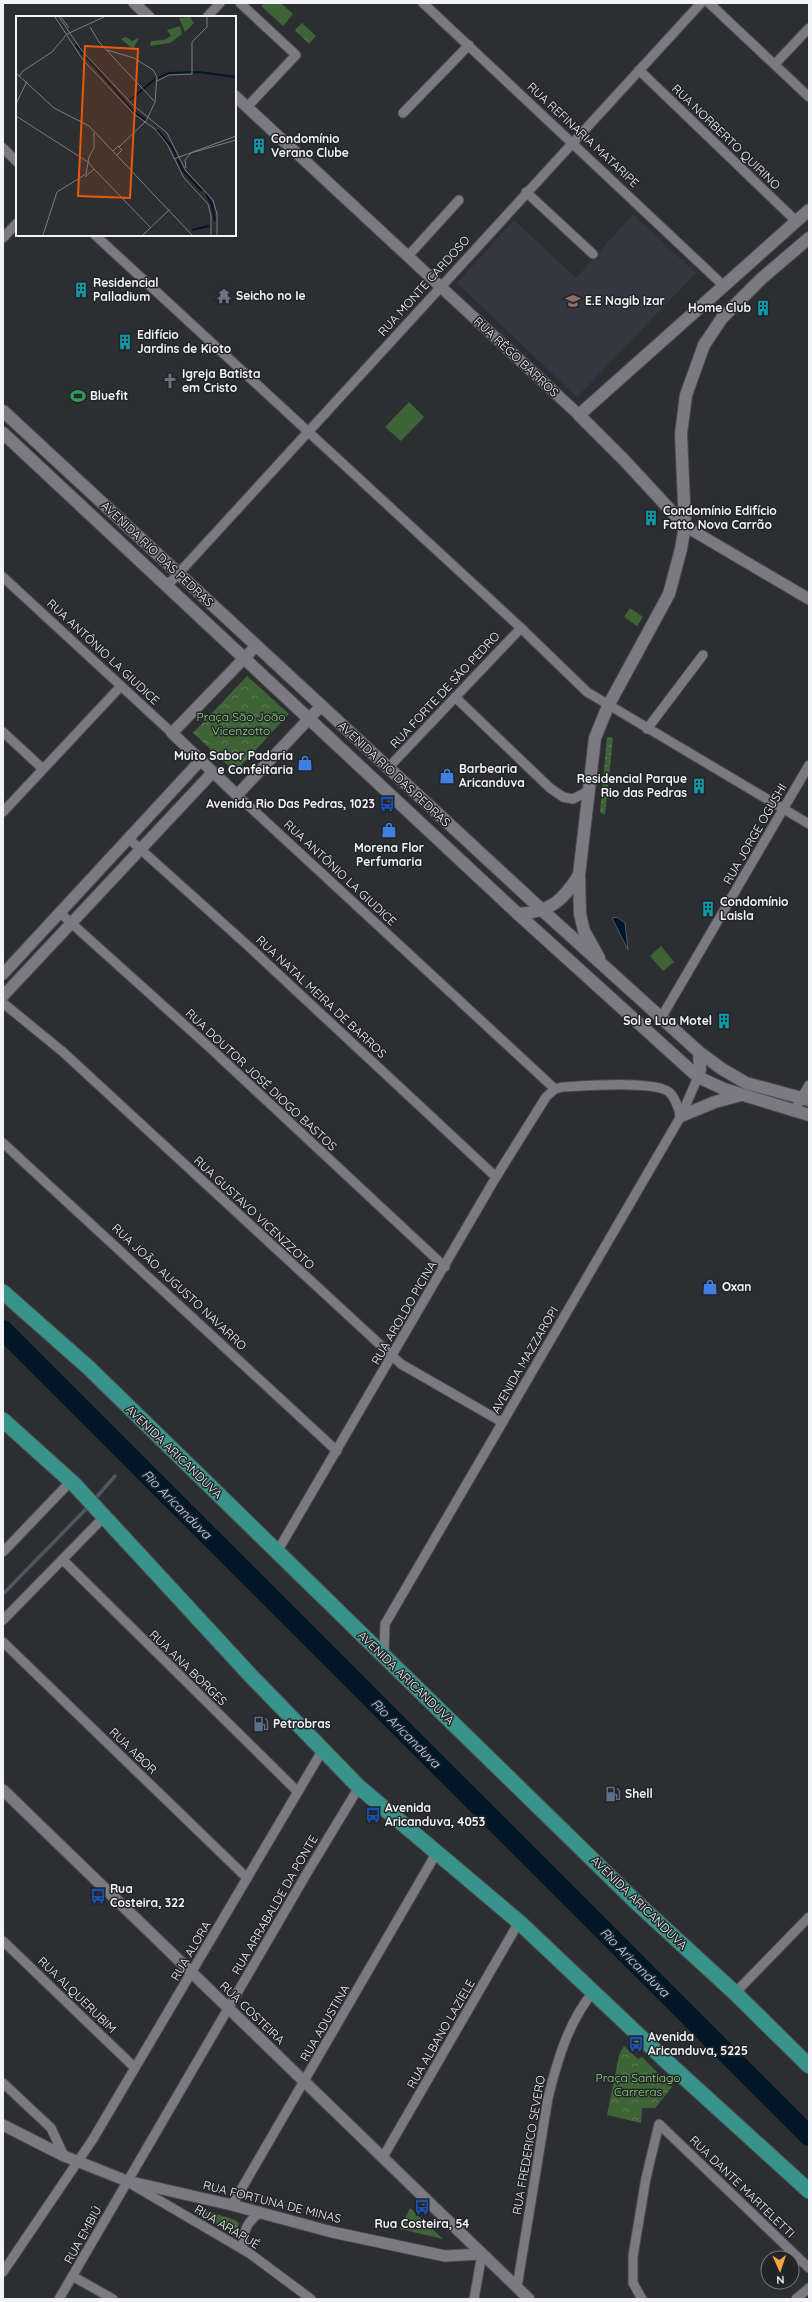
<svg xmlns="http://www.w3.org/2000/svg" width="812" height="2302" font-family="Quicksand,sans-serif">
	<defs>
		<pattern id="grass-dots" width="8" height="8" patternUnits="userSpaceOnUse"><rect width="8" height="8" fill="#3e6336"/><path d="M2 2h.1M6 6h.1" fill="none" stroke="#5a7a54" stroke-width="1.8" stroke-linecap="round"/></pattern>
		<pattern id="forest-crowns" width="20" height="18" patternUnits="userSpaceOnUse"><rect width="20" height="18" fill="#3e6336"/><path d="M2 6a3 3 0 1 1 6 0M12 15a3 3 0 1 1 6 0" fill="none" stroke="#5a7a54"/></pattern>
	</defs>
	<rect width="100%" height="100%" fill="#2d2e32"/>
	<path fill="#353640" d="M633 214 696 273 577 397 457 283 514 220 576 278Z"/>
	<path fill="url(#grass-dots)" d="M607 737 613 738 605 815 600 812Z"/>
	<g fill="url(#forest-crowns)">
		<path d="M302 23 316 36 309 44 295 30Z"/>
		<path d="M247 676 289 714 235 772 193 733Z"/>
		<path d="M624 2046 638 2059 642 2057 672 2087 655 2108H642L641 2123 607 2115 619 2055Z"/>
		<path d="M197 2208 235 2220 239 2223 237 2230C233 2233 203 2216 195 2213L194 2209Z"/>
		<path d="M410 2208 443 2239 400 2229Z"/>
	</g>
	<g fill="#3e6336">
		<path d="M264 3H281L293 14 283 26 261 6Z"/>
		<path d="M409 402 424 417 401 441 385 427Z"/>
		<path d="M630 608 643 617 637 626 624 617Z"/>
		<path d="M661 946 674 962 663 971 650 956Z"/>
	</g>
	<path fill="#011728" stroke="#4a5966" d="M617 917 625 923 628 950 612 918Z"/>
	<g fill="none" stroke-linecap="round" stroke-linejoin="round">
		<g stroke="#4a5966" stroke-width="3.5">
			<path d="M94 1500 115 1476"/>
			<path d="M3 1594 89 1506"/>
		</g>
		<path stroke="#011728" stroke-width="20" d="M3 1330 809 2136"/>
		<g stroke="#4b4b4f" stroke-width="11">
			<g id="minor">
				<path d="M240 3 296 55 247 107"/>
				<path d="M423 3 724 286"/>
				<path d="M709 3 809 97"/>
				<path d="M207 17 220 3"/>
				<path d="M775 64 809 28"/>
				<path d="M639 70 796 221"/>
				<path d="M403 113 469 45"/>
				<path d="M3 148 17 162"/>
				<path d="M526 192 593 254"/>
				<path d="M95 235 521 628 587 692 809 824"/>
				<path d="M3 238 17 223"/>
				<path d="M408 256 459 200"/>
				<path d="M3 577 172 733"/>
				<path d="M167 586 701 3"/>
				<path d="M455 697 550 788 563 797 573 799 590 790"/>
				<path d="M647 729 703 655"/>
				<path d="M3 732 43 769"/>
				<path d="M388 768 521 628"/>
				<path d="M237 795 555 1089"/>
				<path d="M3 812 121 686"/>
				<path d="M128 838 246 944 496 1177"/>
				<path d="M59 912 208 1046 445 1267"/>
				<path d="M3 1003 63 1052 401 1364 502 1422"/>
				<path d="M661 1018 809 765"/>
				<path d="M794 1111 809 1085"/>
				<path d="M3 1143 337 1451"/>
				<path d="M3 1552 71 1481"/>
				<path d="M277 1552 496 1177 546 1097 555 1089 562 1087C583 1086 654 1080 669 1092 676 1098 678 1108 681 1116"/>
				<path d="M63 1560 298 1792"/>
				<path d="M3 1620 105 1516"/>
				<path d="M3 1642 247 1878"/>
				<path d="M384 1655 385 1624 681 1116 698 1077"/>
				<path d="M3 1941 134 2067"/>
				<path d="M735 1993 809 1917"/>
				<path d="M3 2083 51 2128 64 2156"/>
				<path d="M383 2157 519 1922"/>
				<path d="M133 2185 249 2253 311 2299"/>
				<path d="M232 2205 437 1852"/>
				<path d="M243 2249C243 2232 246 2222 261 2212"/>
				<path d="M3 2272 93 2139 322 1751"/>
				<path d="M74 2277 113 2299"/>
				<path d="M517 2287 548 2098C557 2061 569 2020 594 1991"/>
				<path d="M59 2299 307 1873 359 1787"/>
				<path d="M474 2299 482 2254"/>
				<path d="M642 2299 633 2283V2256L646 2178 659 2124 809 2268"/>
				<path d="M796 2299 809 2288"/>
			</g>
		</g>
		<g stroke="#4b4b4f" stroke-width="13">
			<g id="tertiary">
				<path d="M134 3 149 17"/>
				<path d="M235 96 579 415"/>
				<path d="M685 526 809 599"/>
				<path d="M256 646 172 733 237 795 321 706"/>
				<path d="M3 974 200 761"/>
				<path d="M3 996 212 773"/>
				<path d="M3 1790 529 2299"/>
				<path d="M3 2125 64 2156 127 2181 232 2205 332 2232 445 2256 482 2254"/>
			</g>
		</g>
		<g stroke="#4b4b4f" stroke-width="14">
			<g id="secondary">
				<path d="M3 411 542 910 699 1052 722 1069 746 1083 809 1100"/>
				<path d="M3 433 518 914 698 1077 724 1089 809 1115"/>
				<path d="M685 526 625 461 579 415 809 210"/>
				<path d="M518 914C550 912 563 901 579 875"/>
				<path d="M599 958 584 931 580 914 579 875 595 738 608 706 669 594 681 549 685 526 681 434 686 395 704 345 722 318 761 279 809 238"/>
				<path d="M698 1077 700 1069 699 1052"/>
				<path d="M681 1116 715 1102 741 1095"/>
			</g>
		</g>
		<g stroke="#4b4b4f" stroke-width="17">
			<g id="trunk">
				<path d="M3 1292 89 1368 637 1903 735 1993 809 2066"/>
				<path d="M3 1420 74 1484 251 1676 359 1787 519 1922 665 2060 809 2191"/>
			</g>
		</g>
		<use href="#minor" stroke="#7a7a80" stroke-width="9"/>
		<use href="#tertiary" stroke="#7a7a80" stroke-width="11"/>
		<use href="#secondary" stroke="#7a7a80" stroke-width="12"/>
		<use href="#trunk" stroke="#38948a" stroke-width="15"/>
	</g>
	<defs>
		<g id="building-bare" transform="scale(1.2)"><path d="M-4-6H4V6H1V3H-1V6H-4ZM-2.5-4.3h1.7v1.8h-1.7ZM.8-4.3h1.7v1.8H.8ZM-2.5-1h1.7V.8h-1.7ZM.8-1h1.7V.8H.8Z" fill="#0f9aa8" stroke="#232428" stroke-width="2.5" paint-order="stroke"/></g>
		<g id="temple-bare" transform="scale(1.2)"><path d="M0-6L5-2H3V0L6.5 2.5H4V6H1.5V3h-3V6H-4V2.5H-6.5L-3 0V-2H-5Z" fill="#6b7280" stroke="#232428" stroke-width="2.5" paint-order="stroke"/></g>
		<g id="school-bare" transform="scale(1.2)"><path d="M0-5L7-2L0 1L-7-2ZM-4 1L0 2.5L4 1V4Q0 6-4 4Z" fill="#8d6e63" stroke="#232428" stroke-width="2.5" paint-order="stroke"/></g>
		<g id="church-bare" transform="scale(1.2)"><path d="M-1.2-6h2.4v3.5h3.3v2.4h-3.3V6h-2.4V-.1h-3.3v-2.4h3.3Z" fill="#6b7280" stroke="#232428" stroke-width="2.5" paint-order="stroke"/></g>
		<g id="stadium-bare" transform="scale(1.2)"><path d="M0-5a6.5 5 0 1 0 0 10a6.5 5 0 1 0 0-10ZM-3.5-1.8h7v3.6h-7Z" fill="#2e9e5b" stroke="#232428" stroke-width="2.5" paint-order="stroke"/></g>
		<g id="shop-bare" transform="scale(1.2)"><path d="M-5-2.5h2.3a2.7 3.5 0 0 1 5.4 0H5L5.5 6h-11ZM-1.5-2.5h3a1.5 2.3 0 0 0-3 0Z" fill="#3f7fe0" stroke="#232428" stroke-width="2.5" paint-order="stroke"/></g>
		<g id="bus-bare" transform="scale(1.2)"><path d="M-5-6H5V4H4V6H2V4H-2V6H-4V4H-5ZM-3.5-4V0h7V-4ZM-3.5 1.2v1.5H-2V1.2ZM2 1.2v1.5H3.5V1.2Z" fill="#1a4fb4" stroke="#232428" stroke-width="2.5" paint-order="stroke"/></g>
		<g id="fuel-bare" transform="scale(1.2)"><path d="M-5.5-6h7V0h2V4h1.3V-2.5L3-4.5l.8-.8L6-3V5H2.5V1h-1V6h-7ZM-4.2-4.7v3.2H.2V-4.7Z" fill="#5c6f8a" stroke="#232428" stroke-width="2.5" paint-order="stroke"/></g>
	</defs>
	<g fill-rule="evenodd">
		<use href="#building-bare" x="259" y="146"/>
		<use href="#building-bare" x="81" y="290"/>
		<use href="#temple-bare" x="224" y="296"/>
		<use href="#school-bare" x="573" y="301"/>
		<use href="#building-bare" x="763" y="308"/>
		<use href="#building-bare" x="125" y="342"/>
		<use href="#church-bare" x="170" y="381"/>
		<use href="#stadium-bare" x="78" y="396"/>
		<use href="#building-bare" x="651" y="518"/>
		<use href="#shop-bare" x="305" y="763"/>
		<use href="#shop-bare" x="447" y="776"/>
		<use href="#building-bare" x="699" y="786"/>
		<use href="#bus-bare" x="387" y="804"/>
		<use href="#shop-bare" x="389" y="830"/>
		<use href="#building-bare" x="708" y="909"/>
		<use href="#building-bare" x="724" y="1021"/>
		<use href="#shop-bare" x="710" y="1287"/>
		<use href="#fuel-bare" x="261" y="1724"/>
		<use href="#fuel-bare" x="613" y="1794"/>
		<use href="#bus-bare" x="373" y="1815"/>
		<use href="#bus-bare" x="98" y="1896"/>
		<use href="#bus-bare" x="636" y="2044"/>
		<use href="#bus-bare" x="422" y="2207"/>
	</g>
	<g text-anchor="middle" stroke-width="3" stroke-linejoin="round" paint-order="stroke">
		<g font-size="12" fill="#f3f4f7" stroke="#232428">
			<text transform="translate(583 135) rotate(43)" y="4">RUA REFINARIA MATARIPE</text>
			<text transform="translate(726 137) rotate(44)" y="4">RUA NORBERTO QUIRINO</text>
			<text transform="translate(424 286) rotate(-48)" y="4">RUA MONTE CARDOSO</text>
			<text transform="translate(516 357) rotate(43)" y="4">RUA RÊGO BARROS</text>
			<text transform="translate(157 554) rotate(43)" y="4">AVENIDA RIO DAS PEDRAS</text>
			<text transform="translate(103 652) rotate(43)" y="4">RUA ANTÔNIO LA GIUDICE</text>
			<text transform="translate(445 690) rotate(-47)" y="4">RUA FORTE DE SÃO PEDRO</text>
			<text transform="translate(394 774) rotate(43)" y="4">AVENIDA RIO DAS PEDRAS</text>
			<text transform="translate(755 834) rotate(-60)" y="4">RUA JORGE OGUSHI</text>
			<text transform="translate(340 873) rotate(43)" y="4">RUA ANTÔNIO LA GIUDICE</text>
			<text transform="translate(321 997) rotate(43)" y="4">RUA NATAL MEIRA DE BARROS</text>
			<text transform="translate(261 1080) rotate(43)" y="4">RUA DOUTOR JOSÉ DIOGO BASTOS</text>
			<text transform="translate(254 1213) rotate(43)" y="4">RUA GUSTAVO VICENZZOTO</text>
			<text transform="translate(179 1287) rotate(43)" y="4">RUA JOÃO AUGUSTO NAVARRO</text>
			<text transform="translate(404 1313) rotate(-60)" y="4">RUA AROLDO PICINA</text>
			<text transform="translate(525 1360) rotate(-60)" y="4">AVENIDA MAZZAROPI</text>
			<text transform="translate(174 1452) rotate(44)" y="4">AVENIDA ARICANDUVA</text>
			<text transform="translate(188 1668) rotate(44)" y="4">RUA ANA BORGES</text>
			<text transform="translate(406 1678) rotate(44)" y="4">AVENIDA ARICANDUVA</text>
			<text transform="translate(133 1751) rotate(44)" y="4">RUA ABOR</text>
			<text transform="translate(639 1903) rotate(44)" y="4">AVENIDA ARICANDUVA</text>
			<text transform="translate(275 1905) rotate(-60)" y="4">RUA ARRABALDE DA PONTE</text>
			<text transform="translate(191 1951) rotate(-60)" y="4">RUA ALORA</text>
			<text transform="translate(77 1995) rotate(44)" y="4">RUA ALQUERUBIM</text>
			<text transform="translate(252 2013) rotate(44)" y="4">RUA COSTEIRA</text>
			<text transform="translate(325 2023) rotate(-60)" y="4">RUA ADUSTINA</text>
			<text transform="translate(441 2034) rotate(-60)" y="4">RUA ALBANO LAZÍELE</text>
			<text transform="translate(529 2145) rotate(-80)" y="4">RUA FREDERICO SEVERO</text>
			<text transform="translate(742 2187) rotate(44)" y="4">RUA DANTE MARTELETTI</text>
			<text transform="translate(272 2202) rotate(14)" y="4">RUA FORTUNA DE MINAS</text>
			<text transform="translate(227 2227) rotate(31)" y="4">RUA ARAPUÉ</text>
			<text transform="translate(83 2235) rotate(-61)" y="4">RUA EMBIÚ</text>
		</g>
		<g font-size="12" font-weight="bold" fill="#f3f4f7" stroke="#232428" text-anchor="start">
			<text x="271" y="143">Condomínio<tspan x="271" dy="14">Verano Clube</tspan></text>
			<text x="93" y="287">Residencial<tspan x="93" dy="14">Palladium</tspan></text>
			<text x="236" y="300">Seicho no Ie</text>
			<text x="585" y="305">E.E Nagib Izar</text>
			<text x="751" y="312" text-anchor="end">Home Club</text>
			<text x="137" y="339">Edifício<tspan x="137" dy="14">Jardins de Kioto</tspan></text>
			<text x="182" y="378">Igreja Batista<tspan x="182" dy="14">em Cristo</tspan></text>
			<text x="90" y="400">Bluefit</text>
			<text x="663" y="515">Condomínio Edifício<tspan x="663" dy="14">Fatto Nova Carrão</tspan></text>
			<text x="293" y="760" text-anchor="end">Muito Sabor Padaria<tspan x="293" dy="14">e Confeitaria</tspan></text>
			<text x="459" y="773">Barbearia<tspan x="459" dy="14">Aricanduva</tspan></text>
			<text x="687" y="783" text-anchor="end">Residencial Parque<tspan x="687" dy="14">Rio das Pedras</tspan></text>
			<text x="375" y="808" text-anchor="end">Avenida Rio Das Pedras, 1023</text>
			<text x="389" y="852" text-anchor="middle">Morena Flor<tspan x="389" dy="14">Perfumaria</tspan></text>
			<text x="720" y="906">Condomínio<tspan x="720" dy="14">Laisla</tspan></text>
			<text x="712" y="1025" text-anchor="end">Sol e Lua Motel</text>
			<text x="722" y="1291">Oxan</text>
			<text x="273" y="1728">Petrobras</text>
			<text x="625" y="1798">Shell</text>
			<text x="385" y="1812">Avenida<tspan x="385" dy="14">Aricanduva, 4053</tspan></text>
			<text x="110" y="1893">Rua<tspan x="110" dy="14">Costeira, 322</tspan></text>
			<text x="648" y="2041">Avenida<tspan x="648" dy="14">Aricanduva, 5225</tspan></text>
			<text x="422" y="2228" text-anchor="middle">Rua Costeira, 54</text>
		</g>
		<g font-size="12" fill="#90db7f" stroke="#232428">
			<text x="241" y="721">Praça São João<tspan x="241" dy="14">Vicenzotto</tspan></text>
			<text x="638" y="2082">Praça Santiago<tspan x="638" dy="14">Carreras</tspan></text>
		</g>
		<g font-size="13" font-style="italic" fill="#b4d7f7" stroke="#232428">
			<text transform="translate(177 1504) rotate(45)" y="5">Rio Aricanduva</text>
			<text transform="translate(406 1733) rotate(45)" y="5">Rio Aricanduva</text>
			<text transform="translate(635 1962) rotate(45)" y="5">Rio Aricanduva</text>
		</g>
	</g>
	<g transform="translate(16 16)">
		<rect width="220" height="220" fill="#2d2e32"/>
		<path d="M164 10 166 18 154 27 134 30 135 25 148 24 155 20 151 14ZM110 21 116 25 123 22 117 33 105 23Z" fill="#3e6336"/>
		<path d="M174 1 178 7 169 16 163 2Z" fill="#3e6336"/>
		<path fill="none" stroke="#011728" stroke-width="2" d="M60 29 118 96 131 105M142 62 153 57 183 56 220 61M114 84 139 63M141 114 156 131 167 155 186 175M190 178 196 189 199 205M176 214 193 210"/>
		<path fill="none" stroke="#7c7d81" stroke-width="1" d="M39 1 67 44 118 98 139 113 151 128 168 162 192 188 195 200V219M43 1 66 35 117 89 151 117 170 155 197 184 201 198V219M45 1 53 12M74 11 83 26 138 85M91 34 118 42 137 54 141 61 139 86 130 105 103 131M0 57 38 92 73 110 176 219M3 61 7 55 36 36 51 18 88 1M141 65 153 59 176 58V26L191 11V1M0 88 11 65M0 100 72 146M97 135 102 130 106 134 101 139M158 143 220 120M170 152 169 144 175 137 220 124M78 153 135 212M69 161 78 153 72 146M27 219 41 176 70 158 73 141 78 132V117M127 219 154 193"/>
		<path fill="#e8590c" fill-opacity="0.15" stroke="#e8590c" stroke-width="2" d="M69 30 122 33 114 182 62 180Z"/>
		<rect width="220" height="220" fill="none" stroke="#f3f4f7" stroke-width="2"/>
	</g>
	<rect width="812" height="2302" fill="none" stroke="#f3f4f7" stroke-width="8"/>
	<g transform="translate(780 2270) rotate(177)"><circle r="19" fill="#232428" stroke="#76777b"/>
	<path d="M0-3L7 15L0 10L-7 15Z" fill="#f2a541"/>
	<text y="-6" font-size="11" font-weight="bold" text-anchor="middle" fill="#f3f4f7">N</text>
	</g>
</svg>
